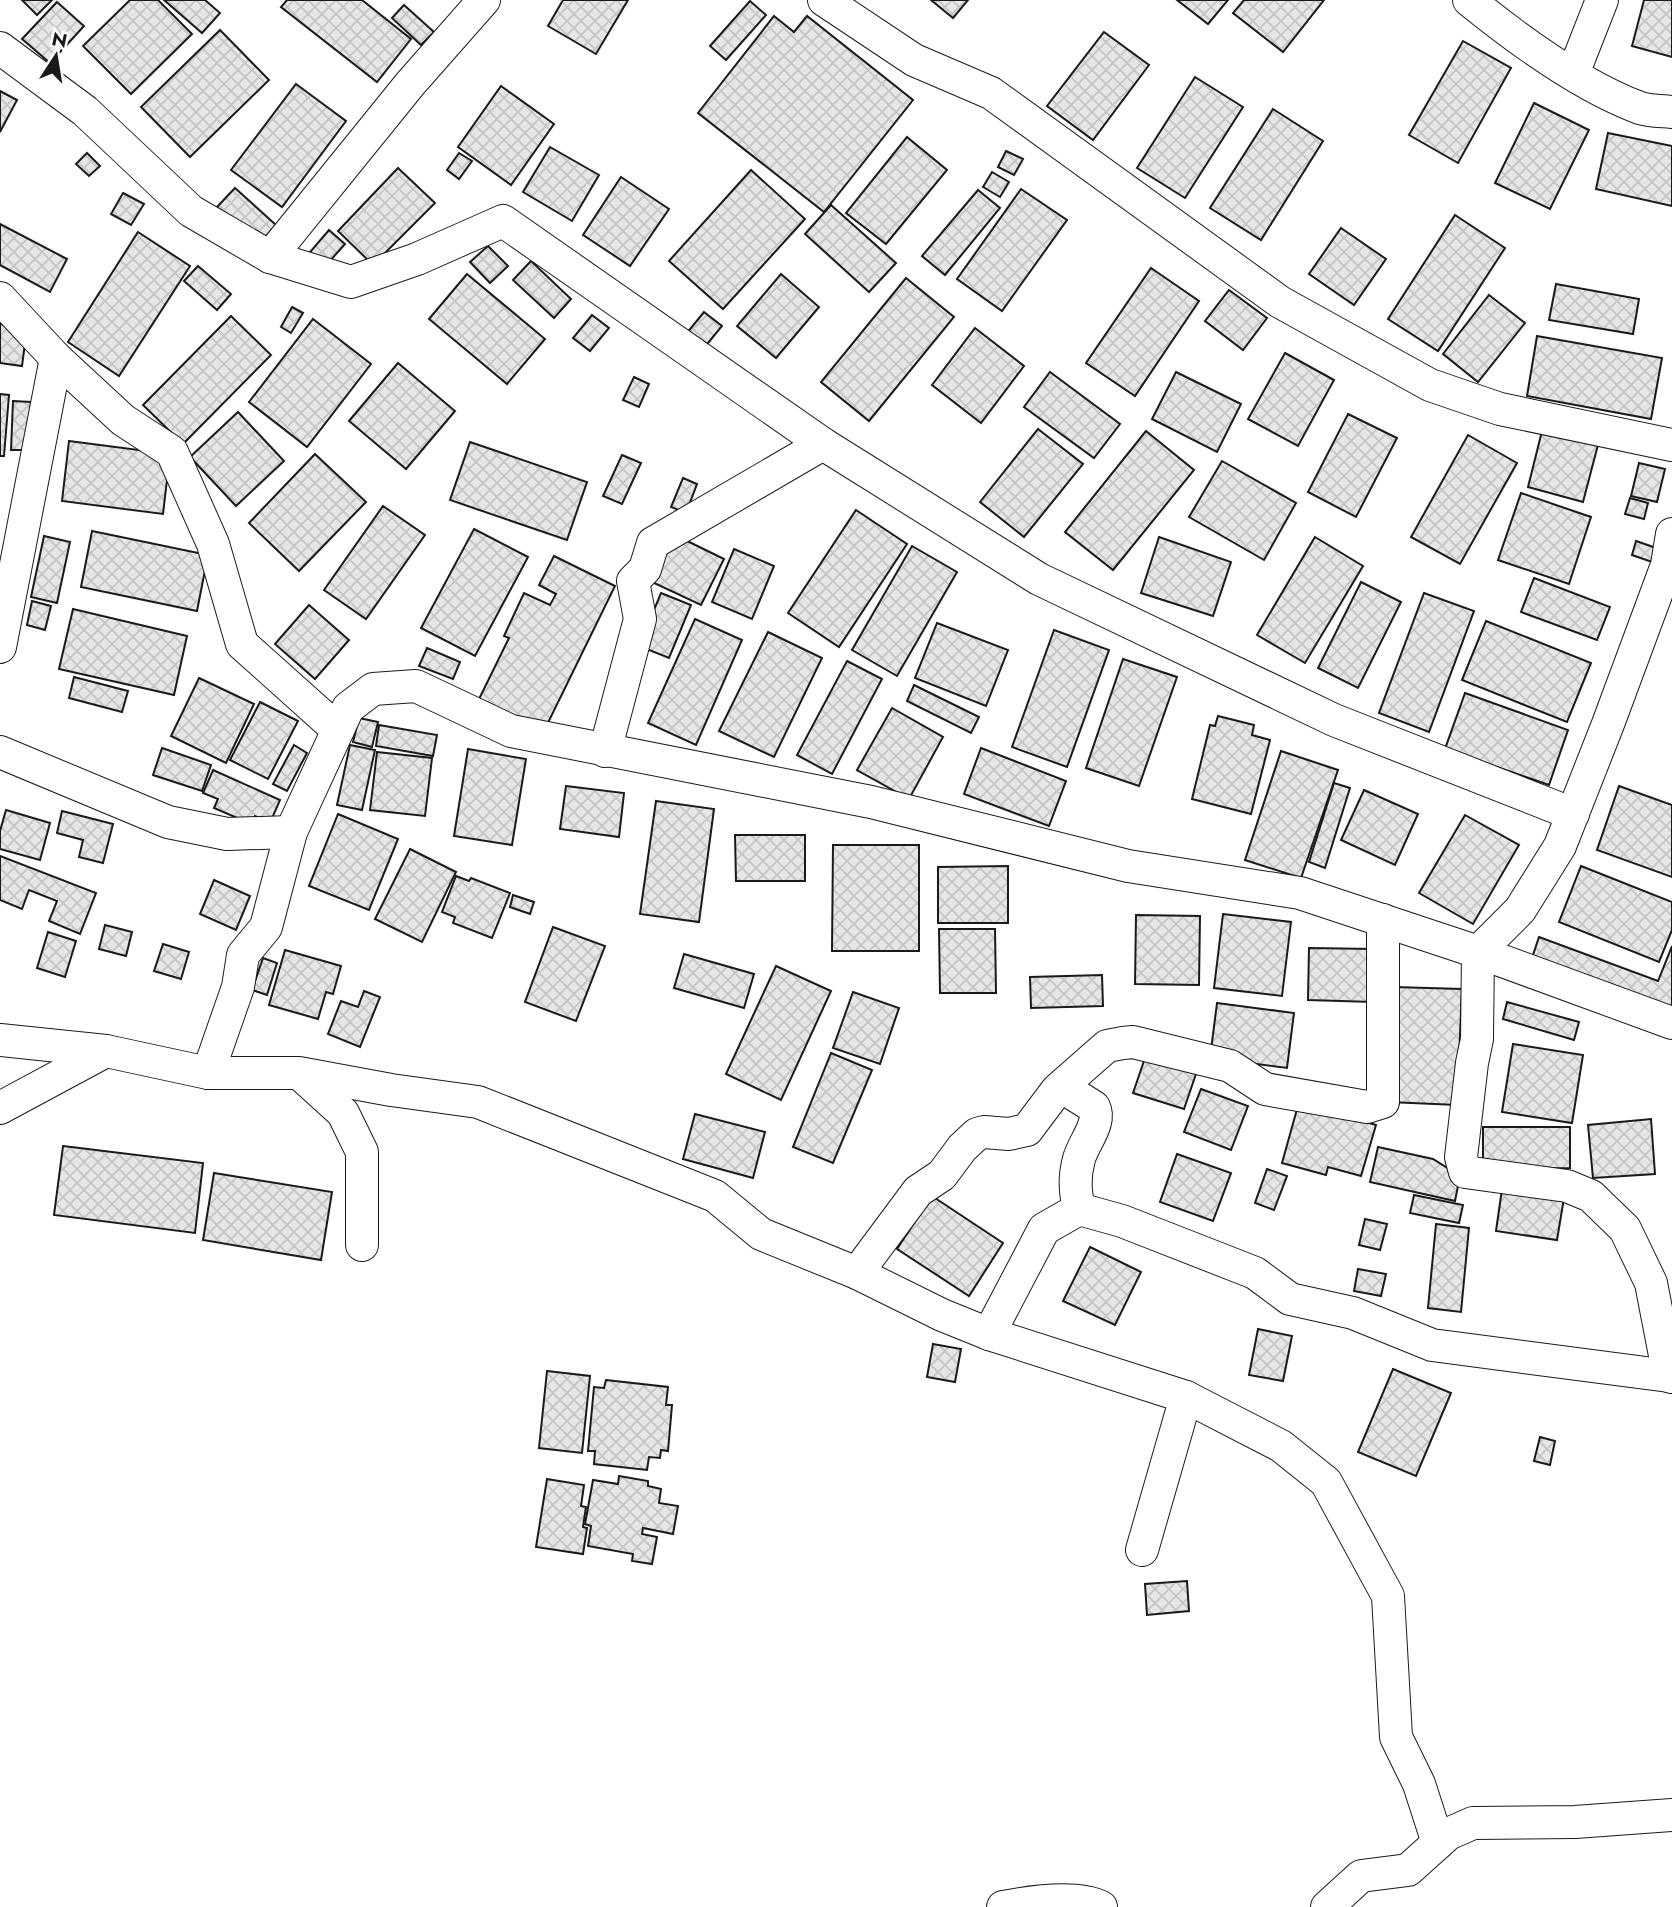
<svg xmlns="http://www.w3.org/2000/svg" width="1672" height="1907" font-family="Jost,sans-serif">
	<defs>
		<pattern id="building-cross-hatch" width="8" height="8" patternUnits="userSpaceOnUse" patternTransform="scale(1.75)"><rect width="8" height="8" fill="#e6e6e6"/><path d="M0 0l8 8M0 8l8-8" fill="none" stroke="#c5c5c5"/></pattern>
	</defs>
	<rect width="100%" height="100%" fill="#fff"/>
	<g fill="url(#building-cross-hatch)" stroke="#1a1a1a" stroke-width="2">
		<path d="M22 0H52L37 15Z"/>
		<path d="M130 0H158L192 34 131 94 83 46Z"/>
		<path d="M164 0H205L220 13 202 33Z"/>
		<path d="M287 0H362L411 39 377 82 281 7Z"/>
		<path d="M563 0H628L596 54 548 26Z"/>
		<path d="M931 0H968L953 18Z"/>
		<path d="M1177 0H1228L1208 24Z"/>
		<path d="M1244 0H1324L1283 52 1233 13Z"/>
		<path d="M1644 0H1672V57L1632 46Z"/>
		<path d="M750 1 766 15 726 60 710 46Z"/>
		<path d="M57 2 84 26 50 63 22 39Z"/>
		<path d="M404 5 434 32 421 45 392 18Z"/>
		<path d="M774 16 794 32 807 16 913 100 824 212 698 113Z"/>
		<path d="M220 30 269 80 190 157 141 107Z"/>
		<path d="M1104 32 1149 65 1093 140 1047 106Z"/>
		<path d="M1463 41 1511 68 1458 163 1409 135Z"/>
		<path d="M1195 77 1243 107 1185 198 1137 168Z"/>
		<path d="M296 84 346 121 282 207 231 170Z"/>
		<path d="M501 86 554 124 511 185 458 147Z"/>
		<path d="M0 91 17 100 0 132Z"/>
		<path d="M1534 103 1589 130 1550 209 1495 183Z"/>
		<path d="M1273 109 1323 141 1261 240 1210 208Z"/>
		<path d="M1608 133 1672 146V206L1596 189Z"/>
		<path d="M907 137 947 170 886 244 846 213Z"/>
		<path d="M550 147 599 175 572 221 523 192Z"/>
		<path d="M1006 151 1023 159 1014 175 998 167Z"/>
		<path d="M87 153 100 166 89 176 76 164Z"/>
		<path d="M459 153 472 161 459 179 447 170Z"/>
		<path d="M398 168 435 203 373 265 338 231Z"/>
		<path d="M751 170 805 219 723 309 669 261Z"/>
		<path d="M992 172 1009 182 1000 197 983 187Z"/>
		<path d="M621 177 669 209 630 266 583 235Z"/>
		<path d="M235 188 276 225 259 244 217 207Z"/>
		<path d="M1021 189 1067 220 1002 311 957 279Z"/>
		<path d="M978 190 1000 208 945 275 922 256Z"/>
		<path d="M123 193 144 204 131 225 111 214Z"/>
		<path d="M831 205 896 263 869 292 805 234Z"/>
		<path d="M1455 215 1505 248 1438 351 1388 319Z"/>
		<path d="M0 224 67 259 50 292 0 265Z"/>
		<path d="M1341 228 1386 259 1354 305 1309 274Z"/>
		<path d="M329 230 345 244 321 271 305 258Z"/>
		<path d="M138 232 190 266 119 376 68 342Z"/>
		<path d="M488 246 508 266 490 283 470 262Z"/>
		<path d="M531 261 571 299 554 318 513 280Z"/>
		<path d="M198 266 231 294 217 310 184 281Z"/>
		<path d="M1151 268 1199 301 1135 396 1086 363Z"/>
		<path d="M467 274 545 339 507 384 429 319Z"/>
		<path d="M781 274 819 307 776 358 737 326Z"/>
		<path d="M906 278 954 317 869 421 821 382Z"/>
		<path d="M1556 284 1639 299 1633 334 1549 320Z"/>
		<path d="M1229 290 1267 318 1243 350 1205 321Z"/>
		<path d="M1489 295 1525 323 1478 382 1443 354Z"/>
		<path d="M292 307 303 313 291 333 281 327Z"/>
		<path d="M704 312 722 326 704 348 686 334Z"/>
		<path d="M592 315 609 328 590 351 573 338Z"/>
		<path d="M231 316 271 355 183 444 143 405Z"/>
		<path d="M313 319 371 364 307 447 249 402Z"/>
		<path d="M0 324 27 328 22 366 0 363Z"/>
		<path d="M975 328 1024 366 981 423 932 385Z"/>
		<path d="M1537 336 1662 358 1651 419 1527 396Z"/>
		<path d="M1285 353 1334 380 1298 446 1248 419Z"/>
		<path d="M398 363 455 411 406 469 349 421Z"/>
		<path d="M1050 372 1120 424 1094 458 1024 407Z"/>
		<path d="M1176 372 1241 404 1217 452 1152 419Z"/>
		<path d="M634 377 649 384 639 407 623 400Z"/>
		<path d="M0 394 9 395 4 456H0Z"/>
		<path d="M13 401 31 402 28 450H11Z"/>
		<path d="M238 412 284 461 236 506 190 457Z"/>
		<path d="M1348 414 1397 438 1356 517 1308 492Z"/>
		<path d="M1543 427 1599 441 1583 502 1528 487Z"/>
		<path d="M1038 429 1083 464 1024 537 980 502Z"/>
		<path d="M1146 431 1194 470 1113 570 1065 532Z"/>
		<path d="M1468 435 1517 463 1460 564 1411 537Z"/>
		<path d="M69 441 170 454 163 514 62 501Z"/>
		<path d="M470 442 587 482 567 540 450 500Z"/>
		<path d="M315 454 366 502 299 571 249 523Z"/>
		<path d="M622 455 641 463 622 504 603 496Z"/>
		<path d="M1222 461 1296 503 1264 560 1189 517Z"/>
		<path d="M1639 463 1665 469 1657 502 1631 496Z"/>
		<path d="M683 478 697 484 686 513 671 507Z"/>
		<path d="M1521 493 1591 517 1569 584 1498 560Z"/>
		<path d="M1630 498 1648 503 1644 519 1625 514Z"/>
		<path d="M383 506 425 535 366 619 324 590Z"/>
		<path d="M856 510 907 544 839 647 788 613Z"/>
		<path d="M474 529 528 557 475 656 421 628Z"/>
		<path d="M92 531 208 555 197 611 81 587Z"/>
		<path d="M675 535 724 559 701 605 652 582Z"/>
		<path d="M44 536 70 542 57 603 31 597Z"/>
		<path d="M1159 537 1231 562 1213 616 1141 593Z"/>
		<path d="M1315 537 1363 566 1305 663 1257 635Z"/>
		<path d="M1636 541 1659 549 1655 563 1632 555Z"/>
		<path d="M912 546 957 572 897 676 852 650Z"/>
		<path d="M734 549 774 566 752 619 712 602Z"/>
		<path d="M554 556 615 586 544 731 479 699 509 638 504 636 524 593 550 605 556 594 539 585Z"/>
		<path d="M1534 578 1610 607 1597 640 1521 612Z"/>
		<path d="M1361 582 1401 602 1358 688 1318 668Z"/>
		<path d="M661 593 691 605 669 658 639 646Z"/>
		<path d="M1424 593 1474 611 1429 732 1379 713Z"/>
		<path d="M32 601 51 606 45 630 27 625Z"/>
		<path d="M309 605 349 640 315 679 275 644Z"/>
		<path d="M73 609 187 636 174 695 59 669Z"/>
		<path d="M695 619 742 640 696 745 648 723Z"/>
		<path d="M1486 621 1591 663 1567 722 1462 680Z"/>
		<path d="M937 623 1008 650 986 706 915 678Z"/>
		<path d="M1054 630 1109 650 1067 767 1012 747Z"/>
		<path d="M768 632 822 658 774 757 719 731Z"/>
		<path d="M427 648 460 662 453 679 419 666Z"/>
		<path d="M1123 659 1177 677 1139 786 1086 768Z"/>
		<path d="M847 661 882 679 832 774 797 755Z"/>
		<path d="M74 677 128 691 122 712 69 698Z"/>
		<path d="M199 678 254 704 226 763 171 736Z"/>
		<path d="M914 685 979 717 971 733 907 701Z"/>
		<path d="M1465 693 1568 730 1549 785 1445 749Z"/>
		<path d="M260 702 298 721 268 779 230 760Z"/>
		<path d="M892 708 943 737 909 799 857 770Z"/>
		<path d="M1218 716 1254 725 1252 735 1270 740 1251 814 1192 799 1210 725 1215 726Z"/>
		<path d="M359 718 378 722 372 747 353 742Z"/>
		<path d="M379 725 437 735 433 756 376 746Z"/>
		<path d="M294 745 307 753 287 791 273 784Z"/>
		<path d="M350 745 375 750 362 810 337 805Z"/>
		<path d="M162 748 211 765 202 791 153 775Z"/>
		<path d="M981 748 1066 781 1049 826 964 794Z"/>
		<path d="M468 749 526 759 512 845 454 836Z"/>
		<path d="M1281 751 1338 770 1301 878 1245 860Z"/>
		<path d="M377 752 432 758 425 816 370 810Z"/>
		<path d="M213 770 280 800 270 823 255 816 251 824 214 808 218 799 203 793Z"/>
		<path d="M1334 783 1350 788 1325 868 1309 862Z"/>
		<path d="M566 786 624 793 619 837 560 829Z"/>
		<path d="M1619 786 1672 805V877L1597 850Z"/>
		<path d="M1364 790 1418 814 1395 865 1341 840Z"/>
		<path d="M656 801 714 809 699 922 640 914Z"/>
		<path d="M6 810 50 823 40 860 0 849V831Z"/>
		<path d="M62 811 113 824 103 863 79 857 83 840 57 833Z"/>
		<path d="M338 814 398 839 369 910 309 886Z"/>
		<path d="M1465 815 1519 845 1473 924 1419 893Z"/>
		<path d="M735 835H805V881H736Z"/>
		<path d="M833 845H919V951H832Z"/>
		<path d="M410 849 456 872 422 942 375 919Z"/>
		<path d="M0 856 96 893 80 934 49 921 57 901 29 890 22 909 0 900Z"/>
		<path d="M1008 866V923H938V867Z"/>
		<path d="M1581 866 1672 902V930L1659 962 1559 922Z"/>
		<path d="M456 876 469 881 471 878 510 893 492 938 453 923 455 917 442 912Z"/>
		<path d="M214 880 250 896 236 930 200 914Z"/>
		<path d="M513 895 534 902 530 914 510 907Z"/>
		<path d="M1223 914 1291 922 1282 996 1214 988Z"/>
		<path d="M1136 915 1200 916 1199 985 1135 984Z"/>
		<path d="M105 925 132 932 126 956 99 949Z"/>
		<path d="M553 927 605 946 576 1021 525 1002Z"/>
		<path d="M939 929H995L996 993H940Z"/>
		<path d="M48 932 76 941 65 977 37 968Z"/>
		<path d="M1539 937 1658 981 1672 946V1013L1531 961Z"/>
		<path d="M163 944 189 952 181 979 154 971Z"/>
		<path d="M1309 948 1374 949 1373 1002 1308 1000Z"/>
		<path d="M285 950 341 966 333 994 326 992 318 1019 269 1005Z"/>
		<path d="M684 954 754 974 744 1008 674 988Z"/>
		<path d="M263 958 277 963 267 995 252 990Z"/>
		<path d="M776 966 831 991 781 1100 726 1074Z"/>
		<path d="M1102 975 1103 1006 1031 1008 1030 977Z"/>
		<path d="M1394 987 1462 989 1457 1105 1389 1102Z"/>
		<path d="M364 991 380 997 360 1047 328 1034 341 1001 358 1007Z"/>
		<path d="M853 992 899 1008 880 1064 833 1048Z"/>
		<path d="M1507 1002 1579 1022 1574 1040 1503 1019Z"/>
		<path d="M1217 1003 1294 1013 1287 1068 1210 1058Z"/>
		<path d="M1513 1044 1583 1055 1572 1123 1502 1112Z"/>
		<path d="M831 1053 872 1070 833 1163 793 1147Z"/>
		<path d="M1146 1055 1197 1071 1184 1109 1133 1093Z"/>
		<path d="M1201 1089 1248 1106 1231 1150 1184 1132Z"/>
		<path d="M1299 1102 1376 1125 1361 1176 1328 1167 1326 1175 1282 1163Z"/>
		<path d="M695 1114 765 1132 753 1178 683 1159Z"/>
		<path d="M1651 1119 1655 1174 1593 1178 1588 1125Z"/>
		<path d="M1483 1127H1570V1168L1483 1169Z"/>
		<path d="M63 1146 203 1163 195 1233 54 1215Z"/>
		<path d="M1378 1147 1433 1159 1460 1176 1455 1201 1370 1182Z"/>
		<path d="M1177 1154 1231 1173 1213 1221 1160 1202Z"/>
		<path d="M1267 1169 1287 1176 1274 1210 1255 1203Z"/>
		<path d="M214 1173 332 1192 321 1260 203 1240Z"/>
		<path d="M1503 1182 1565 1192 1557 1240 1496 1231Z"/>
		<path d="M1414 1195 1463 1205 1459 1223 1410 1213Z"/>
		<path d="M932 1196 1003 1243 969 1296 897 1249Z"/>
		<path d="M1365 1219 1387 1224 1380 1250 1359 1245Z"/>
		<path d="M1436 1224 1469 1228 1461 1312 1428 1308Z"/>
		<path d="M1090 1247 1141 1272 1115 1325 1063 1301Z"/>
		<path d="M1358 1269 1386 1274 1381 1296 1354 1291Z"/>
		<path d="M1258 1329 1292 1336 1283 1381 1249 1375Z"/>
		<path d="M933 1344 961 1349 955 1382 927 1377Z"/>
		<path d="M1393 1369 1451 1393 1416 1476 1358 1452Z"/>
		<path d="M547 1371 590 1376 582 1453 539 1448Z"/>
		<path d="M606 1380 668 1387 666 1405H672L668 1451 661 1450 660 1458 649 1457 647 1470 594 1464 595 1451H588L594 1387 604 1388Z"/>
		<path d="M1540 1437 1555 1441 1550 1465 1534 1461Z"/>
		<path d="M619 1476 648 1481V1486L661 1489 659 1503 678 1506 673 1534 643 1528 642 1534 657 1537 652 1564 632 1561 633 1554 588 1546 591 1526 585 1524 593 1480 618 1484Z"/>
		<path d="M547 1479 584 1485 581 1506 586 1507 583 1527 587 1528 583 1554 536 1547Z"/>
		<path d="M1187 1581 1189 1611 1147 1615 1145 1584Z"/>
	</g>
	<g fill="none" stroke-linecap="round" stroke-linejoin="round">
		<g stroke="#1a1a1a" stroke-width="34">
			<g id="street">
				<path d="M824 0 914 60 991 93 1280 302 1430 385 1500 409 1672 445"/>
				<path d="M1469 0C1517 39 1581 86 1640 108 1649 111 1662 111 1672 112"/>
				<path d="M0 48 85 111 191 211 270 257 351 282 417 259 503 221 823 444 1039 579 1334 720 1573 814"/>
				<path d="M1573 74 1602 0"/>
				<path d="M270 257 410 84 484 0"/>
				<path d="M0 298 56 358 123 420 172 452 213 544 242 644 338 730"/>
				<path d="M1672 534 1667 565 1608 724 1560 846 1520 910 1478 952 1477 1039 1472 1063 1461 1157 1465 1172 1567 1186 1591 1196 1625 1229 1651 1283 1669 1376 1672 1377"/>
				<path d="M0 647 56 358"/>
				<path d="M605 751 640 619 633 581 645 569 653 543 823 444"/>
				<path d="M0 752 168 822 227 834 291 832"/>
				<path d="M0 1040 106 1051 208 1073H299L391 1090 478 1102 715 1196 761 1234 857 1273 942 1315 989 1334 1186 1397 1281 1446 1326 1482 1388 1596 1396 1737 1419 1784 1438 1843"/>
				<path d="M208 1073 238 987 243 955 266 927 291 832 348 708 373 689 416 686 511 731 871 802 1128 866 1300 893 1478 952 1672 1023"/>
				<path d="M300 1074 343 1113 362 1152V1245"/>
				<path d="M1062 1087 1094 1107C1102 1123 1083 1143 1079 1159 1074 1177 1075 1191 1079 1209"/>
				<path d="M0 1108 106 1051"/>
				<path d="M857 1273 918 1191 942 1175 962 1148 977 1134 984 1132 1009 1134 1027 1130 1057 1090 1107 1046 1123 1043 1133 1042 1230 1066 1265 1089 1367 1107 1383 1102V920"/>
				<path d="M989 1334 1044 1229 1079 1209 1122 1221 1255 1273 1290 1299 1353 1313 1432 1345 1669 1376"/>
				<path d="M1142 1550 1186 1397"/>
				<path d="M1003 1907C1029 1902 1078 1895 1101 1907"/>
				<path d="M1327 1907 1361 1876 1408 1870 1448 1834 1473 1823 1575 1822 1672 1815"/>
			</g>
		</g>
		<use href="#street" stroke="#fff" stroke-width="32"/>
	</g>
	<g transform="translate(56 56) rotate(12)" stroke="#ffffff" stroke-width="5" paint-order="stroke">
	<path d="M0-5L12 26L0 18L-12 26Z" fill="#1a1a1a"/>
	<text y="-10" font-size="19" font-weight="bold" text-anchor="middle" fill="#1a1a1a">N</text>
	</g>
</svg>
